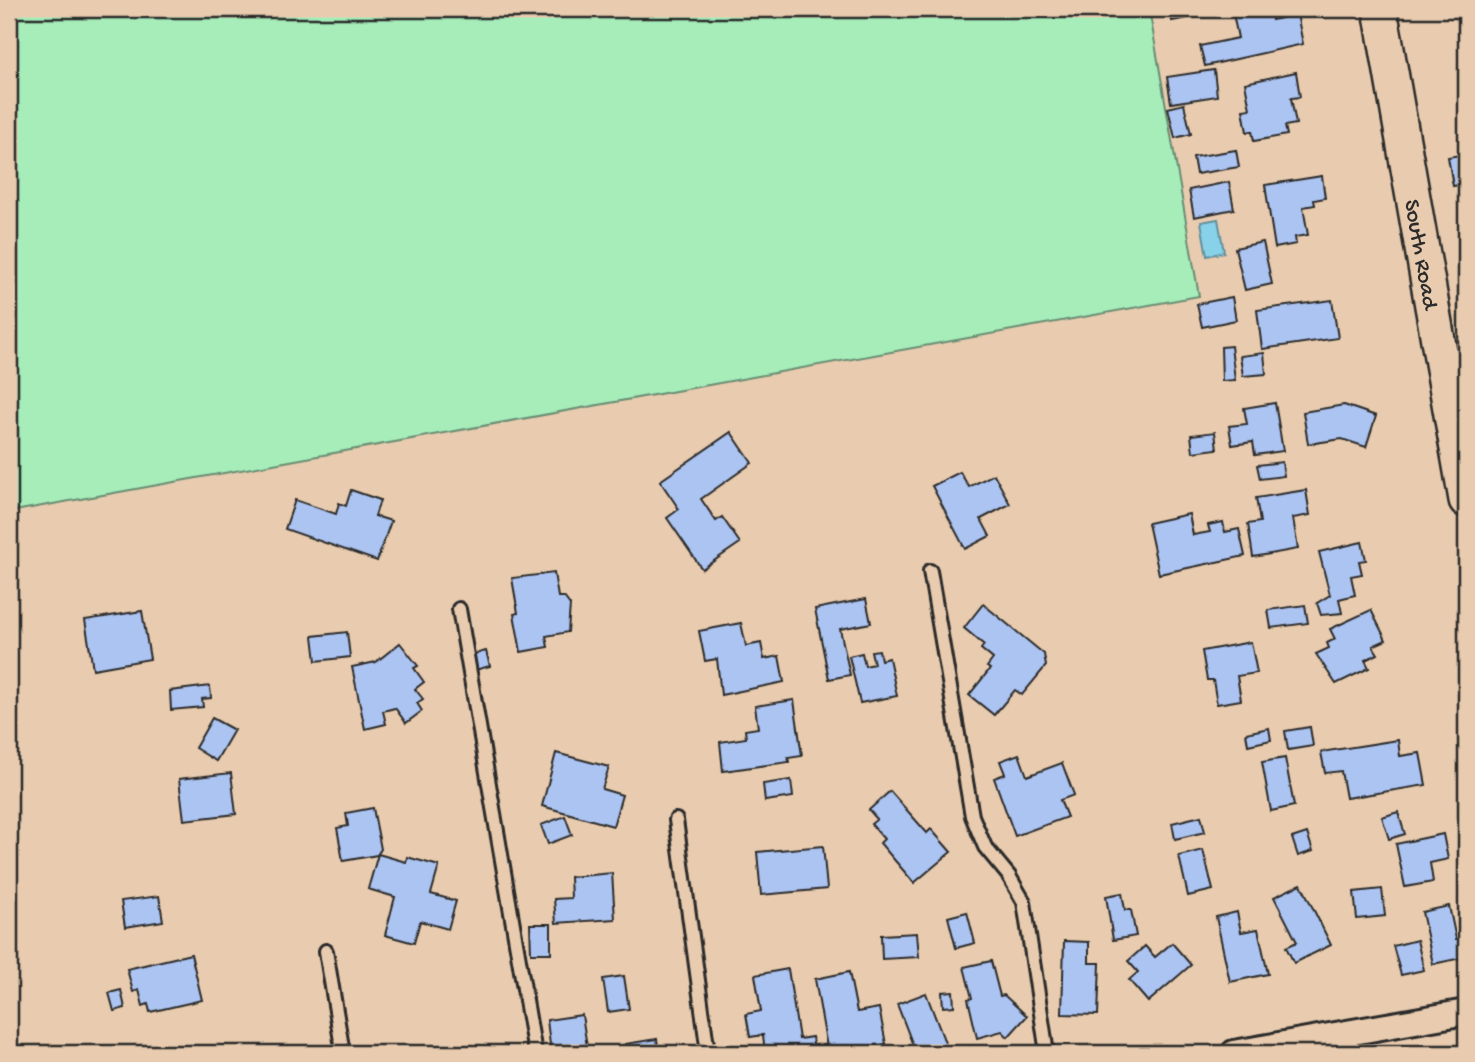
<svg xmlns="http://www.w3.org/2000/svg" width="1475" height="1062" font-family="'Gochi Hand',sans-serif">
	<rect width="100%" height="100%" fill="#e9ccaf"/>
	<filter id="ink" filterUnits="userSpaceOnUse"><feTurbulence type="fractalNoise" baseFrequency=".0143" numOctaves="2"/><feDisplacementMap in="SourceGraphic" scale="14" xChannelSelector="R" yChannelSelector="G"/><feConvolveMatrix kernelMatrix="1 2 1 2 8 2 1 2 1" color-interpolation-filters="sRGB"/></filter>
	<g filter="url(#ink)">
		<path fill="#a6edba" stroke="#688c72" stroke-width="2" d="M9 9H1149L1199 296 9 512Z"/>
		<path fill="#88d2e9" stroke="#638f9d" stroke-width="2" d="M1218 219 1224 252 1207 256 1201 222Z"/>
		<g fill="#acc4f2" stroke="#2b2b2b" stroke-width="2">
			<path d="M1170 9H1224L1225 11 1172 21Z"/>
			<path d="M1232 9H1269L1272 20 1297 14 1303 44 1205 66 1200 46 1238 38Z"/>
			<path d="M1466 12V61L1456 14Z"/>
			<path d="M1214 70 1217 96 1171 103 1167 77Z"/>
			<path d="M1296 72 1300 97 1291 98 1296 124 1285 126 1287 135 1254 141 1252 131 1247 132 1243 110 1250 109 1245 83Z"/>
			<path d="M1184 104 1191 134 1175 138 1168 108Z"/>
			<path d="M1236 150 1239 167 1196 174 1193 157Z"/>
			<path d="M1466 154V184L1453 186 1448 157Z"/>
			<path d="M1322 176 1325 198 1314 200 1315 205 1303 207 1308 235 1295 237 1296 244 1275 248 1265 185Z"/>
			<path d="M1229 182 1234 209 1194 217 1189 190Z"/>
			<path d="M1263 242 1272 284 1245 290 1235 248Z"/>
			<path d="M1232 297 1236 320 1202 327 1197 304Z"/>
			<path d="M1332 300 1338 338 1262 349 1257 310Z"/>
			<path d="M1231 346 1235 380 1222 381 1221 347Z"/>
			<path d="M1264 353 1266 374 1243 376 1240 356Z"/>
			<path d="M1275 403 1283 451 1255 455 1253 442 1232 445 1229 426 1247 424 1244 408Z"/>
			<path d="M1344 405 1376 416 1366 447 1342 439 1308 444 1303 412Z"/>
			<path d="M731 432 752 463 701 499 716 521 722 517 740 543 702 569 667 518 679 509 660 481Z"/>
			<path d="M1215 432 1217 449 1193 452 1191 435Z"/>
			<path d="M1282 462 1284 476 1260 479 1257 465Z"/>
			<path d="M960 472 969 487 994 474 1010 504 981 519 990 536 965 549 932 486Z"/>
			<path d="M351 490 380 500 375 516 391 521 377 561 285 529 295 500 336 514 339 503 346 506Z"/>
			<path d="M1306 490 1310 515 1293 518 1298 549 1253 557 1248 524 1260 522 1256 498Z"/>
			<path d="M1189 514 1193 535 1210 532 1208 525 1223 522 1225 532 1239 529 1245 556 1159 574 1148 523Z"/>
			<path d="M1362 542 1366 560 1359 561 1362 574 1351 576 1355 595 1339 599 1342 613 1321 615 1317 603 1330 595 1319 552Z"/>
			<path d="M554 573 558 597H564L570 605 568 632 546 636 548 647 521 652 514 614 518 613 512 578Z"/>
			<path d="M866 599 871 623 840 629 850 675 829 679 815 609Z"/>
			<path d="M983 604 1044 654 1046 666 1022 695 1015 690 994 715 969 695 990 669 987 667 993 659 981 649 984 645 964 628Z"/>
			<path d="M1305 605 1308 623 1271 628 1268 610Z"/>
			<path d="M1371 610 1386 640 1373 646 1378 654 1365 660 1369 668 1336 684 1316 654 1329 648 1327 643 1335 639 1330 629Z"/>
			<path d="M142 611 150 659 93 669 85 620Z"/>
			<path d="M741 623 746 646 761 643 764 659 779 656 784 682 721 695 717 659 705 661 699 631Z"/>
			<path d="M347 632 350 657 316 661 313 636Z"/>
			<path d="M1251 642 1257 673 1237 676 1241 700 1217 704 1213 680H1207L1202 651Z"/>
			<path d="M400 643 418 666 414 668 424 682 415 689 423 699 417 703 422 711 406 723 395 708 383 711 386 724 365 729 352 667 376 662Z"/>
			<path d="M879 650 881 660 889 658 897 696 860 703 849 656 862 653 865 666 874 664 871 651Z"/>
			<path d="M486 651 490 666 475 670 471 655Z"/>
			<path d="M210 686 211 698 202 699 203 707 171 710 170 691Z"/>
			<path d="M794 700 802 756 788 758 789 762 723 771 720 742 746 738 745 730 758 728 755 706Z"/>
			<path d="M212 718 234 730 216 761 195 748Z"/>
			<path d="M1310 727 1313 746 1288 750 1285 731Z"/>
			<path d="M1269 728 1271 740 1248 745 1246 733Z"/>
			<path d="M1398 740 1400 756 1420 753 1426 785 1346 798 1341 771 1325 773 1321 752Z"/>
			<path d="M556 753 609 767 602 789 622 795 613 826 542 806Z"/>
			<path d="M1019 754 1027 776 1062 763 1074 795 1060 800 1067 817 1015 836 994 778 1005 774 1000 761Z"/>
			<path d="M1285 758 1294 806 1271 811 1262 762Z"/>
			<path d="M231 773 236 814 184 820 179 779Z"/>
			<path d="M791 780 793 797 765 801 763 784Z"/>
			<path d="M890 791 927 833 931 829 951 852 914 883 880 843 884 839 871 824 877 819 869 810Z"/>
			<path d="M373 808 381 849 377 855 343 861 337 828 348 826 346 813Z"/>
			<path d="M1398 812 1405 834 1389 839 1382 817Z"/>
			<path d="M565 816 572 835 548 844 541 825Z"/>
			<path d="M1201 816 1205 832 1175 839 1172 823Z"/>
			<path d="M1307 833 1313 851 1298 856 1292 838Z"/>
			<path d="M1443 834 1448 859 1430 863 1433 882 1405 887 1396 844Z"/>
			<path d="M823 846 827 889 761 895 757 852Z"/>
			<path d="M1203 850 1213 890 1188 896 1179 856Z"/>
			<path d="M378 854 406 862 407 857 439 866 431 894 456 901 448 929 420 921 414 943 385 935 395 897 368 889Z"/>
			<path d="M612 873 615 919 556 923 554 899 571 898 570 877Z"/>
			<path d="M1301 884 1331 945 1294 963 1286 947 1297 942 1274 897Z"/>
			<path d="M1382 889 1385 916 1357 919 1354 892Z"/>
			<path d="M1122 893 1125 910H1131L1136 936 1113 940 1106 896Z"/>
			<path d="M159 896 163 921 125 927 121 901Z"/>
			<path d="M1449 906 1456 939 1466 936V957L1433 964 1422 912Z"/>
			<path d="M967 912 975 943 956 948 948 917Z"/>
			<path d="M1237 912 1241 932 1258 929 1268 974 1230 982 1216 917Z"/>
			<path d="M530 924H551V953H531Z"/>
			<path d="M917 933 919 957 882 959 881 935Z"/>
			<path d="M1417 940 1424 970 1401 975 1393 946Z"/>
			<path d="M1064 941 1089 942V963H1100L1098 1015 1062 1014Z"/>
			<path d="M1172 943 1191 965 1148 1002 1129 980 1138 972 1128 961 1145 946 1155 957Z"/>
			<path d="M191 954 202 1000 150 1012 148 1004 143 1006 139 990 133 992 127 969Z"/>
			<path d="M991 961 1000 996 1004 995 1027 1016 1008 1037 1002 1031 977 1038 968 999 972 998 964 967Z"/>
			<path d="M788 969 799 1039 812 1037 814 1050 765 1053 763 1035 750 1037 746 1014 761 1011 755 975Z"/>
			<path d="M849 972 857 1012 879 1008 886 1044 857 1049V1053H828L815 979Z"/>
			<path d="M624 976 629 1009 608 1012 603 979Z"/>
			<path d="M121 990 125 1008 114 1011 109 993Z"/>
			<path d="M953 991 954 1006 943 1007 942 992Z"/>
			<path d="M926 993 947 1048 934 1053H916L897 1004Z"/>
			<path d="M582 1015 588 1053H551L547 1020Z"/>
			<path d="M657 1039 659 1053H626L625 1044Z"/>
			<path d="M408 1045 417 1053H401Z"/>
		</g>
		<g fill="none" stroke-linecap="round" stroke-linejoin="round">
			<g stroke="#2b2b2b" stroke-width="18">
				<g id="lane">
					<path d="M930 571 972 816 985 847 1009 876 1024 902 1047 1053"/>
					<path d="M459 609 535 1053"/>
					<path d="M676 820 708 1053"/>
					<path d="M326 951 343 1053"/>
				</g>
			</g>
			<g stroke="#2b2b2b" stroke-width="30">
				<path id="street" d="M1234 1053 1466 1012"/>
			</g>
			<g stroke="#2b2b2b" stroke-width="38">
				<path id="secondary" d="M1380 9 1466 500"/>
			</g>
			<use href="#lane" stroke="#e9ccaf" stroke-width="12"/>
			<use href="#street" stroke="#e9ccaf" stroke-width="24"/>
			<use href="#secondary" stroke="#e9ccaf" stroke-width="33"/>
		</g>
	</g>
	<g text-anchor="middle" stroke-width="7" stroke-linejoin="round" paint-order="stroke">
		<g font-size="23" fill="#2b2b2b" stroke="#e9ccaf">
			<text transform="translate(1423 254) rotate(80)" y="8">South Road</text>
		</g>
	</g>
	<rect width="1475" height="1062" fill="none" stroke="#e9ccaf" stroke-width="35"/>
	<rect x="18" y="18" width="1440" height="1027" fill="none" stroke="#2b2b2b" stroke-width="2.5" filter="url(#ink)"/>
</svg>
